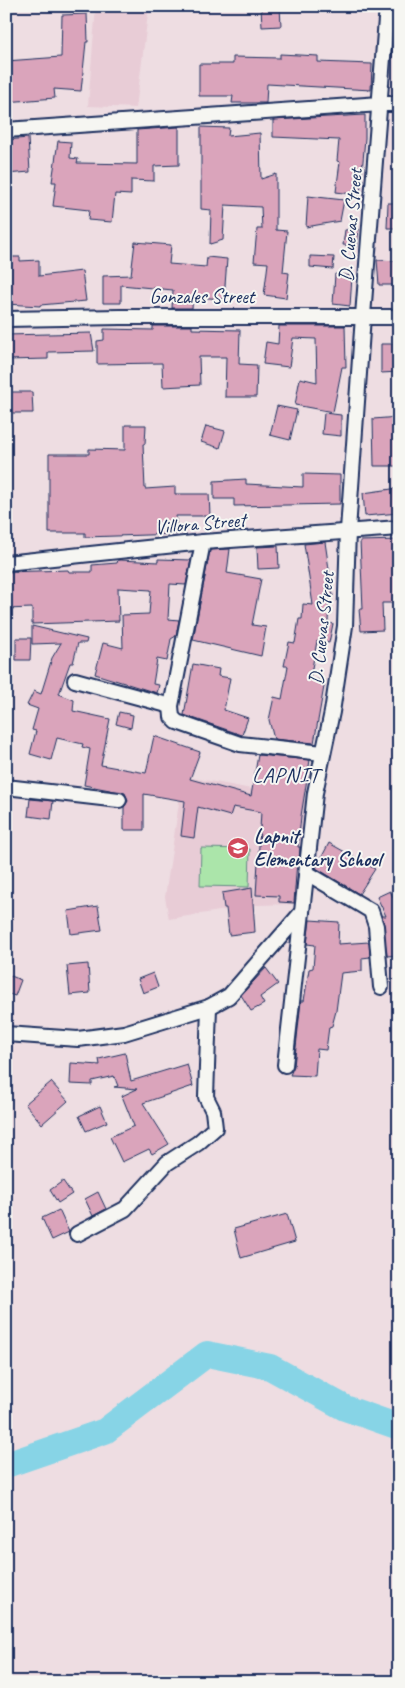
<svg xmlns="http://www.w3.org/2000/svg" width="405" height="1688" font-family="Caveat,sans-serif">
	<rect width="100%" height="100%" fill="#eedde2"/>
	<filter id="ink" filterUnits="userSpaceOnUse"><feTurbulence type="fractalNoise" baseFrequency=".02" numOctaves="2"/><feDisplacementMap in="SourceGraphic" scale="10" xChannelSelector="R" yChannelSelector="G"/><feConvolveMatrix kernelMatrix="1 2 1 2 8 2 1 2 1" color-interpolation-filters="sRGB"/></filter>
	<g filter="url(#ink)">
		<g fill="#e8ccd6">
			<path d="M96 6H149L136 108 88 106Z"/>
			<path d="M183 776 309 800 296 904 257 905 169 919 165 897Z"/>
		</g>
		<path fill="#abe5aa" stroke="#638a84" d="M201 848 250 849 249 887 200 886Z"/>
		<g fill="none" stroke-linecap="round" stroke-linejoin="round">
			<path stroke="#87d4e6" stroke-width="26" d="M6 1465 105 1431 207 1354 270 1367 345 1408 399 1427"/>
		</g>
		<g fill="#daa4bb" stroke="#1b2f5e">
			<path d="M261 6H280L281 26 262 27Z"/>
			<path d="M87 14 88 42H86L81 91 54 89 55 98 6 102V61L61 57 62 15Z"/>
			<path d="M280 54 318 56V62L372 64 371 90 267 84 266 103H232L233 96H199V64H233V57L280 58Z"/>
			<path d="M365 115V138L360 195 336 192 340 162 337 161 339 140 273 137V120Z"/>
			<path d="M179 127V165L154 166V181L131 180V195L115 194 112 222 88 220 89 210 53 206 56 182H52L58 141 71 142 70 158 78 159 77 163 137 164V130Z"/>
			<path d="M201 127 229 128 228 136 260 133 261 179 276 174V230L287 231 283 272 289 273 286 298 264 295 268 263 254 262 257 229H262L261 207 225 205 223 240 210 244 211 210 201 209Z"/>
			<path d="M28 138 30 172 6 174V140Z"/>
			<path d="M308 196 344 200 340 221 306 227Z"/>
			<path d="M388 203H399V228H387Z"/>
			<path d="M359 229 357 246 343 245 345 230Z"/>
			<path d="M135 242 171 245 169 264 206 267 207 257 227 259 224 299 193 297 192 308H172L173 290 121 285V303H103V276L131 275Z"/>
			<path d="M310 256 334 257 333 269 310 267Z"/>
			<path d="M6 257H20V261L39 260V276L82 271 86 301 40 305V306L6 304Z"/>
			<path d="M377 260 399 261V285H379Z"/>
			<path d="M335 274 352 276 350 306 333 304Z"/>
			<path d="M153 326H192V329L240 330 239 364 257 365 256 397H225L226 357H199L200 385 163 387 162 363 97 364V341L104 340V329L153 330Z"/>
			<path d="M279 326H345L346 367H342L333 412 295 405 300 378 317 382 316 339 293 338 289 367 263 364 266 342 278 344Z"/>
			<path d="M91 333 94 351 48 352V359L6 360V335Z"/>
			<path d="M381 344H399V372L381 373Z"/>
			<path d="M6 392H32L33 413H6Z"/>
			<path d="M277 406 297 410 290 440 270 435Z"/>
			<path d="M324 413 341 415V436L322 434Z"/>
			<path d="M399 417V466H374L373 419Z"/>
			<path d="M125 425H146L145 444H143L145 489 175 487V494H209L210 516H176L177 534 85 537V533H49V454H89V449L125 450Z"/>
			<path d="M206 426 225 431 220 448 201 442Z"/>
			<path d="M303 474 340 475V504L234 506V499H214V481L246 479V484L303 487Z"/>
			<path d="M399 488V513L365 516 363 493Z"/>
			<path d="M399 540V566L395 567 397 603H382L383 630 361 631 359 609H363L360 541Z"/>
			<path d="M325 542 333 596H329L328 623 333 624 329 643 317 641 310 679 325 681 314 743 274 739 269 720 274 697 282 699 288 666H284L289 642 295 643 299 619H302L303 604 313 605 304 544Z"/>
			<path d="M278 546 279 568 258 569 257 547Z"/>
			<path d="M230 549 227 573 261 579 252 625 266 627 261 656 193 640 210 550Z"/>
			<path d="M158 559 191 560 186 585 170 584 168 619 179 620 176 636 171 639 167 661 157 659 153 684 159 685 157 693 95 674 103 643 123 648 122 615 149 614 151 590 118 588 119 621 32 624V608L6 609V572L68 570 69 572H92V565L117 563 118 560H121L158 562Z"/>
			<path d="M32 626 87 639 86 643H78L73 663H70L59 694 74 700 73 711 110 719 101 765 146 773 154 736 200 752 190 779 251 796 258 755 310 760 301 816 298 847H300L299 861 297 860 294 903 279 902V896L256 895 261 812 233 807 230 816 198 807 194 838 181 836 185 801 144 794V830H124V807L128 801 125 793 84 785 90 749 82 747 83 744 57 738 51 760 30 754 36 731 32 730 38 709 27 705 34 691 41 694 52 658 61 643 32 644Z"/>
			<path d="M16 638H31L30 660H16Z"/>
			<path d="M193 664 219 669 218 676 230 678 224 710 248 718 242 735 184 715Z"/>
			<path d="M119 712 133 715 131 728 116 724Z"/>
			<path d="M30 799 53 801 51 819 28 816Z"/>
			<path d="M329 843 375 869 359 894 316 868Z"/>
			<path d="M252 888 255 932 229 935 226 908H224L222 893Z"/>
			<path d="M390 891 399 908V955L387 956 382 916H386L377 897Z"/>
			<path d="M98 906 102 930 71 934 68 911Z"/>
			<path d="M310 920 339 922 338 944 369 942 370 957 362 958V971L341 973 336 1011 332 1026 329 1027 326 1050 317 1049 315 1076 290 1075 294 1066 301 1001H304L309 969 313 968 315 945 307 944Z"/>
			<path d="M88 964 90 993 70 995 67 966Z"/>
			<path d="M266 968 278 984 260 997 264 1004 251 1011 241 995Z"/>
			<path d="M153 973 158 987 143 993 138 979Z"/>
			<path d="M6 974 21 980 15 996 6 993Z"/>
			<path d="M125 1053 131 1081 187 1064 193 1086 143 1103 169 1144 152 1154 149 1149 122 1162 110 1137 134 1126 122 1096 137 1089 114 1087 118 1086 114 1076 92 1081V1085L70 1084 71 1063 100 1065 99 1059Z"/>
			<path d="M51 1082 68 1101 42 1124 25 1104Z"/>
			<path d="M100 1106 107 1122 86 1131 79 1116Z"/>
			<path d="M63 1181 72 1194 58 1203 50 1190Z"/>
			<path d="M98 1192 106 1209 93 1216 85 1199Z"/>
			<path d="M59 1210 69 1232 52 1240 42 1218Z"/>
			<path d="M287 1214 295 1242 241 1258 234 1229Z"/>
		</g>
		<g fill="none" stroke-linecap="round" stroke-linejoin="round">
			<g stroke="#1b2f5e" stroke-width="18">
				<g id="street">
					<path d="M6 130 380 104H399"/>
					<path d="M6 319 120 317H399"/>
					<path d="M203 542 171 706 172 717 177 722 240 744 323 753"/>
					<path d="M6 563 203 542 399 528"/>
					<path d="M75 680 171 706"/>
					<path d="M6 787 119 800"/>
					<path d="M307 873 371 911 376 926 381 987"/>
					<path d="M6 1034 78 1039 124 1033 209 1007 229 996 302 912 315 793 332 712 345 626 348 530 363 316 387 6"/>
					<path d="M285 1065 302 912"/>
					<path d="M77 1234 125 1209 167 1163 198 1143 215 1128 213 1111 206 1097 209 1007"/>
				</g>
			</g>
			<use href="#street" stroke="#f6f6f2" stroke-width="14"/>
		</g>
	</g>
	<defs>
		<g id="school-disc" transform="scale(1.125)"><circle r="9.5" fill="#d1495b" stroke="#f6f6f2"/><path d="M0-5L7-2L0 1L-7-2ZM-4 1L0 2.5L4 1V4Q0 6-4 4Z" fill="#fff"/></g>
	</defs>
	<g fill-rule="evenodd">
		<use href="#school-disc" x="238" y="848"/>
	</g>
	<g text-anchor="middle" stroke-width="4" stroke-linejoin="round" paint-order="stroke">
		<g font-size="20" fill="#1b2f5e" stroke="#f6f6f2">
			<text transform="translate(350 225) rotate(-85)" y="7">D. Cuevas Street</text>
			<text x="202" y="303">Gonzales Street</text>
			<text transform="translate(200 523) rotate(-5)" y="7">Villora Street</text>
			<text transform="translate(321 628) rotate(-84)" y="7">D. Cuevas Street</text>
		</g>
		<g font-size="20" font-weight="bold" fill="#1b2f5e" stroke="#f6f6f2" text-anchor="start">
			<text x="254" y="843">Lapnit<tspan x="254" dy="23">Elementary School</tspan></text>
		</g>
		<g font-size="22" letter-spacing="1" fill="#1b2f5e" stroke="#f6f6f2">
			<text x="286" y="782">LAPNIT</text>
		</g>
	</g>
	<rect width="405" height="1688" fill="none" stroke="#f6f6f2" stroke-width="25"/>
	<rect x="12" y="12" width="380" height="1663" fill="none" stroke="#1b2f5e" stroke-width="2" filter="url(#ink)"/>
</svg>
